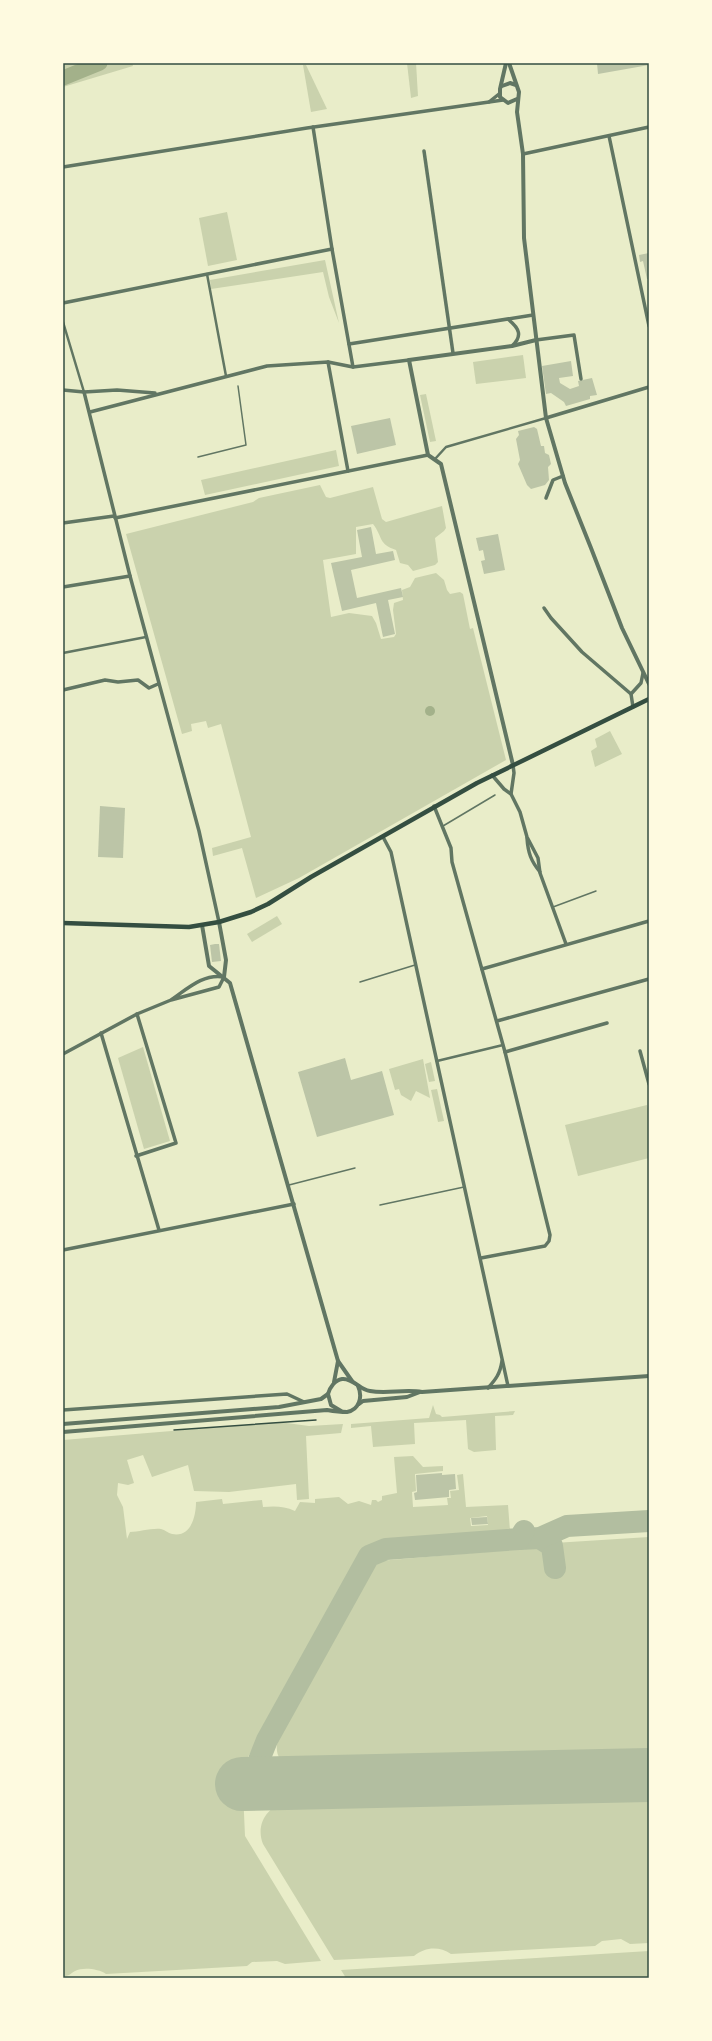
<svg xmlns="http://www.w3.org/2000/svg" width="712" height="2041" font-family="'Source Serif 4',serif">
	<rect width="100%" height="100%" fill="#e9edc9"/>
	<g fill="#cad2ad" fill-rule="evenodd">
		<path d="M63 63H132L133 66 63 87Z"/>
		<path d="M407 63H416L418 96 411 98Z"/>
		<path d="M303 65H306L327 109 311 112Z"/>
		<path d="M227 212 237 260 208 266 199 218Z"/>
		<path d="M325 260 339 323 329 297 323 272 211 289 210 280Z"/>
		<path d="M523 355 526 378 476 384 473 362Z"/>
		<path d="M426 394 436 441 430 442 420 395Z"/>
		<path d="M336 450 339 466 205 495 201 480Z"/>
		<path d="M320 485 326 497 330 498 373 487 382 519 386 522 442 506 446 528 444 531 435 538 438 562 435 565 413 571 408 565 400 563 396 550C378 544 383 537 373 524L356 527V554L323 560 331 617 349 613 372 616 376 623 381 639 394 637 396 634 393 610 394 603 403 600 402 590 410 587 415 578 436 573 444 580 447 590 450 594 460 592 463 594 470 629 473 628 506 760 299 878 256 898 242 848 213 856 212 848 251 837 221 724 208 728 206 721 191 724 192 731 182 734 126 534 253 502 259 498Z"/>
		<path d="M610 731 622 754 595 767 591 751 597 747 595 739Z"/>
		<path d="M277 916 282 924 252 942 247 934Z"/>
		<path d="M143 1047 170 1141 144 1149 118 1058Z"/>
		<path d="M423 1059 430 1098 416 1091 411 1101 401 1095 399 1089 395 1090 389 1069Z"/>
		<path d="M431 1062 435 1081 429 1082 425 1064Z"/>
		<path d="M437 1089 444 1121 438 1122 431 1090Z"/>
		<path d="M647 1105 649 1113V1158L578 1176 565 1125Z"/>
		<path d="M433 1405 436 1414 440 1415 442 1417 515 1411 513 1415 495 1416 496 1450 474 1452 468 1449 466 1420 414 1423 415 1444 373 1447 371 1426 351 1428V1424L429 1418Z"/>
		<path d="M279 1422 309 1426 343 1424 341 1433 306 1436 309 1499 297 1500 296 1484 229 1492 194 1491 188 1465 152 1477 143 1455 127 1460 134 1483 128 1485 118 1483 117 1495 123 1507 127 1539 130 1532C139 1532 151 1528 161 1529 165 1530 168 1533 172 1534 191 1538 196 1516 196 1502L222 1499 223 1504 262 1500 263 1507C275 1506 284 1506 295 1511L300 1502 315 1503V1499L339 1497 348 1504 359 1501 371 1505 372 1500H376L378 1502 382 1500V1496L397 1493 394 1457 413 1456 423 1467 443 1466V1471L415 1474 416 1491 412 1492 413 1507 448 1505 447 1498H451L450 1491 459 1490 457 1475 463 1474 466 1507 508 1505 510 1531 380 1542 366 1548 355 1561 242 1768 245 1836 321 1961 285 1964 277 1961 252 1962 247 1966 106 1974C99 1969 83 1967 75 1971 70 1974 69 1976 63 1976V1440ZM487 1516 488 1525 471 1526 470 1518Z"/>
		<path d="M649 1537V1756L292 1764C277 1764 274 1749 279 1737L369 1573 379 1561 554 1546V1543Z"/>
		<path d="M649 1794V1943L630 1944 621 1939 602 1941 595 1946 451 1954C439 1946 425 1947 414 1956L334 1960 263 1844C255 1824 268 1805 288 1802Z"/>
		<path d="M649 1951V1978H346L341 1970Z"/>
	</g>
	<circle fill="#a3b18a" cx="430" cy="711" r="5"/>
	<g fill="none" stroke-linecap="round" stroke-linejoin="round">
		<path stroke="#a3b18a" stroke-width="15" d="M63 78 100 63"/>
		<g stroke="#b2bea0" stroke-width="22">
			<path d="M540 1538 552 1546 555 1568"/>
			<path d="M519 1539 540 1538 567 1526 649 1521"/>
			<path d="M259 1783V1760L267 1740 369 1556 386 1549 519 1539 524 1531"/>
		</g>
		<path stroke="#b2bea0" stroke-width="54" d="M242 1784 649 1775"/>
	</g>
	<g fill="#bcc5a7">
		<path d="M597 63H649V65L598 74Z"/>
		<path d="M649 253V279H647L643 261 640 262 639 255Z"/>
		<path d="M571 361 573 376 559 378 560 383 570 389 579 386 578 381 592 378 597 395 590 396V399L566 406 564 402 551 393 546 394 542 366Z"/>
		<path d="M390 418 396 445 357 454 351 426Z"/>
		<path d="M534 427 537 429 541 446H544L545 453 549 455 551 464 548 467 549 480 545 485 531 489 527 485 518 464 520 460 516 439 519 435 518 431Z"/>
		<path d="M371 527 376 554 393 551 395 560 351 570 357 598 401 588 403 597 388 600 395 634 383 637 376 603 342 611 331 563 362 557 357 530Z"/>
		<path d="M498 534 505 570 484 574 481 561 485 560 483 550 479 551 476 538Z"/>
		<path d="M100 806 125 808 123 858 98 857Z"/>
		<path d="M215 944H219L221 961 212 962 210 945Z"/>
		<path d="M345 1058 351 1080 382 1071 394 1115 317 1137 298 1072Z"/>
		<path d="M442 1473V1475L455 1474 456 1489 449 1490V1497L415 1500 414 1493 417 1492 416 1475Z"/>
		<path d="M487 1517 488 1524 472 1525 471 1518Z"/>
	</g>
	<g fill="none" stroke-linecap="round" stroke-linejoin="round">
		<path stroke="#344e41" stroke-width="1.5" d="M174 1430 316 1420"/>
		<g stroke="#617663" stroke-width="1.5">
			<path d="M198 457 246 445 238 386"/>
			<path d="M443 826 495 795"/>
			<path d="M553 907 596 891"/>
			<path d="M360 982 415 965"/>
			<path d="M289 1185 355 1168"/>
			<path d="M380 1205 464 1187"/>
		</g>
		<g stroke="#617663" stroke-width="2.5">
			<path d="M207 274 226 376"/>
			<path d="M63 322 84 392"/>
			<path d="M435 459 446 447 546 418"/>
			<path d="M63 653 146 637"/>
			<path d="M437 1061 503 1045"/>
		</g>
		<g stroke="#617663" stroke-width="3.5">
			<path d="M489 102 499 94"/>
			<path d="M313 127 332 249 353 367"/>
			<path d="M609 136 649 326"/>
			<path d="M424 151 453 353"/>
			<path d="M523 154 649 127"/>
			<path d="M63 167 307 128 503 100"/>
			<path d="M63 303 332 249"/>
			<path d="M509 320C519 328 523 336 512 346"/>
			<path d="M536 340 574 335 581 379"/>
			<path d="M349 344 533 315"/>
			<path d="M328 362 348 471"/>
			<path d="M63 390 84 392 117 390 155 393"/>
			<path d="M84 392 130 576 199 831 219 922"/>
			<path d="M90 412 267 366 328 362 353 367 409 360"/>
			<path d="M546 418 649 387"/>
			<path d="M546 498 553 480 563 476"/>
			<path d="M115 518 428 455"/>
			<path d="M63 523 114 516"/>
			<path d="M63 587 130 576"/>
			<path d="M544 608 551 618 582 652 631 694 633 707"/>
			<path d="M63 690 105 680 118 682 138 680 149 688 158 684"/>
			<path d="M631 694 641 683 643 673"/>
			<path d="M492 775 504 789 511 794 520 812 527 837 538 858 540 873 566 944"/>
			<path d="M511 794 514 773 513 765"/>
			<path d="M434 806 451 848 452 862 505 1052 550 1235 549 1241 545 1246 481 1258"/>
			<path d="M383 837 391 852 508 1386"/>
			<path d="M527 838C528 853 531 861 540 872"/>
			<path d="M482 969 649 921"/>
			<path d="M497 1021 649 979"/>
			<path d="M101 1033 159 1230"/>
			<path d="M640 1051 649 1084"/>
			<path d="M505 1052 607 1023"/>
			<path d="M63 1054 137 1014 171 1000 219 987 224 977C204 973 187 989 171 1000"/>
			<path d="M136 1156 176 1143 137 1014"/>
			<path d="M63 1250 294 1204"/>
			<path d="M488 1388C496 1379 500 1374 502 1361"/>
			<path d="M63 1410 287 1394 304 1402"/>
		</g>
		<g stroke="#617663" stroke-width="4">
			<path d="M506 63 500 89V97L508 103 517 99"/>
			<path d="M509 63 519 92 517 112 523 154 524 238 546 418 565 483 591 548 622 628 649 684"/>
			<path d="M502 86 510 83 516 85"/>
			<path d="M513 765 441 464 428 455 409 360 512 346 536 340"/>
			<path d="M219 922 226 960 224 977"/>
			<path d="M202 925 209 966 230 983 338 1361 352 1381"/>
			<path d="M334 1382 338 1361"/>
			<path d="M359 1404 363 1401 407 1397 420 1392"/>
			<path d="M341 1411 331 1405 328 1394C330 1387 335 1380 342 1379 354 1378 359 1390 370 1391 387 1394 405 1389 422 1392L649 1376"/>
			<path d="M63 1424 279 1407 321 1399 328 1394"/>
			<path d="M63 1432 327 1410C333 1411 340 1412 347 1412 359 1410 363 1397 358 1386"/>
		</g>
		<path stroke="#344e41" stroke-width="4.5" d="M63 923 189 927 219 922 251 912 268 904 311 877 477 783 649 699"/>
	</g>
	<rect width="712" height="2041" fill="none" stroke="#fefae0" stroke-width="128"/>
	<rect x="64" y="64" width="584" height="1913" fill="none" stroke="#344e41" stroke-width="1.5"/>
</svg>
